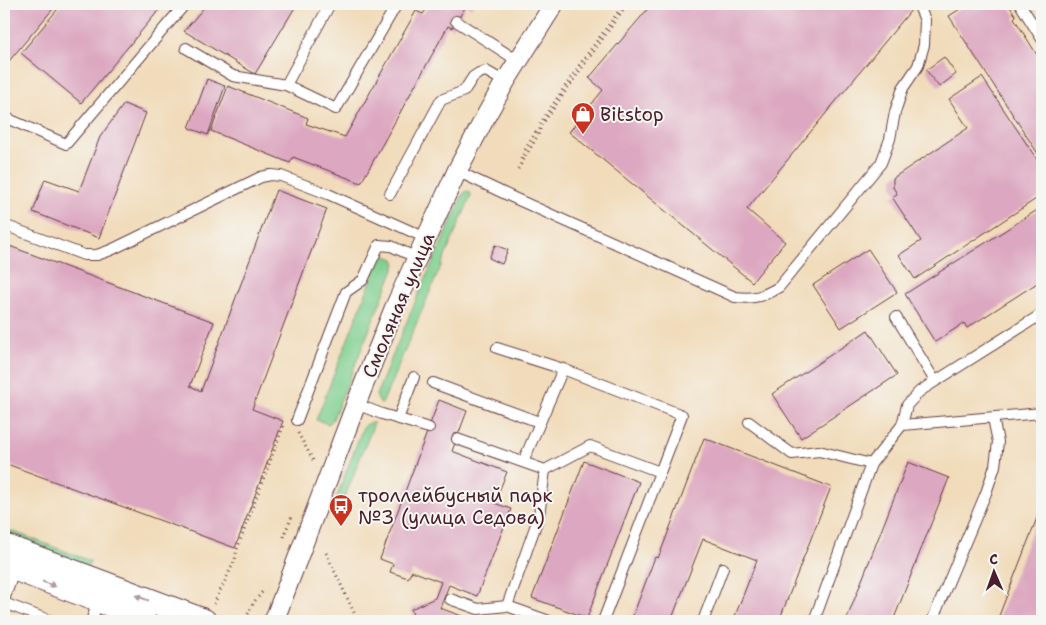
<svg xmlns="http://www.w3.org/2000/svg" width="1046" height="625" font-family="'Shantell Sans',sans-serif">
	<rect width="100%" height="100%" fill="#f6f6f2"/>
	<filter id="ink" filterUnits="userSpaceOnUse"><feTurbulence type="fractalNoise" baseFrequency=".02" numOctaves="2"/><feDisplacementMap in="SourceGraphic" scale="10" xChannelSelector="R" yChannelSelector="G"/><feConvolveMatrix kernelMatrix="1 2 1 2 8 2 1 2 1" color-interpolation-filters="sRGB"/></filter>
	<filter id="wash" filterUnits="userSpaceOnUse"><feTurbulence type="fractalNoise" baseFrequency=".0096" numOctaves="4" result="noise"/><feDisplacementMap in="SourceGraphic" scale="20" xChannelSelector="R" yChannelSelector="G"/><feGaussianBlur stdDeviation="1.12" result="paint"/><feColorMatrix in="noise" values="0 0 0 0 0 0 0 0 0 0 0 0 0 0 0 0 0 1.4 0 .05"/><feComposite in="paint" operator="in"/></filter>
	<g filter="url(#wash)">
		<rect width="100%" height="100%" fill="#f1dbba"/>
		<g fill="#7fcf8f" stroke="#64775d">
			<path d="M467 191 470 192 471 196 382 404 379 402 376 395 418 295 464 193Z"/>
			<path d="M386 256 394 259 396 264 333 419 329 424 316 420 379 260 381 258Z"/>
			<path d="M370 423H374L337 517 330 515 363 427 366 424Z"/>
			<path d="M4 528 90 561 88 566 31 545 32 543 24 540 23 542 4 535Z"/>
		</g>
		<g id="blocks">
			<g fill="#dca7c0">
				<path d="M4 4H57L4 67Z"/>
				<path d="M62 4H164L81 103 21 53Z"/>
				<path d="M207 4H297L255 74 184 31Z"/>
				<path d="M430 4H474L471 8 465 4 464 7 465 8 452 28 448 26 361 183 293 157 290 163 211 131 228 86 308 118 306 124 345 137 416 11 423 14Z"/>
				<path d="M652 4H906L912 9 747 209 785 242 752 282 569 132 603 90 589 78Z"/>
				<path d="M968 4H1008L1016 16 1014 18 1042 63V160L949 16Z"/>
				<path d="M944 57 956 74 939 87 926 70Z"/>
				<path d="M982 77 1042 167V195L915 279 899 255 921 241 892 197 897 194 893 187V178L968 128 949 99Z"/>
				<path d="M207 79 225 86 208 135 189 128Z"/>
				<path d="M124 104 146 113 99 238 33 212 45 179 79 191 100 137Z"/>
				<path d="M276 190 327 209 252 409 283 421 235 548 4 463V244L214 322 190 386 201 391Z"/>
				<path d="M1042 207V280L967 328 964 323 935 342 905 294Z"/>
				<path d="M495 245 508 250 502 264 489 258Z"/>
				<path d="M868 249 897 292 841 328 813 285Z"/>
				<path d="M868 330 897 375 801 438 772 394Z"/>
				<path d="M439 400 467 411 452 451 507 472 494 503 511 509 477 596 449 585 440 608 475 621H415L411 609 435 598 441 582 412 571 408 578 390 572 393 564 380 559Z"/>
				<path d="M704 438 831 487 779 621H733L757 560 703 539 671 621H631L655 557 658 558 661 551Z"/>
				<path d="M584 461 639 482 587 618 532 598Z"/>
				<path d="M908 462 949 478 893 621H846Z"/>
				<path d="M1042 505V602L1035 621H997Z"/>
			</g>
		</g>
	</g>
	<g filter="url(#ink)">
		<use href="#blocks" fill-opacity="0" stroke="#633b40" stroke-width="1"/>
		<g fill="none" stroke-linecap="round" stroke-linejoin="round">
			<g stroke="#633b40" stroke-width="12">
				<g id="service">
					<path d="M1020 4 1042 39"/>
					<path d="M456 21 518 61"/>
					<path d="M186 48 233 76 286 85 336 109 397 4"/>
					<path d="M286 85 330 4"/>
					<path d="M4 117 66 144 185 4"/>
					<path d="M457 171 514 198 735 297C754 299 762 297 779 287L881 163 890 139 895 112 903 88 918 66 924 45 925 20 918 4"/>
					<path d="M390 194 441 100 464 91 473 77 479 73 486 71 505 82"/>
					<path d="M4 225 84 255H97L111 250 261 177 271 175 281 176 328 194 426 238"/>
					<path d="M896 317 935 381"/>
					<path d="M497 348 563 369 682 415 603 621"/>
					<path d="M433 383 539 422"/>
					<path d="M356 404 382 414 429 428"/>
					<path d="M398 419 414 377"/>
					<path d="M297 420 346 292 363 280 379 245 391 246 417 258"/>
					<path d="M749 422 792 454 819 451 871 464"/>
					<path d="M902 425 907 405 920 391 1042 314"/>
					<path d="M457 439 545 470 590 446 660 472"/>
					<path d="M523 462 563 369"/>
					<path d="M545 470 539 516 507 606 549 621"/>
					<path d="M450 599 478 609 507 606"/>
					<path d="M4 600 15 568"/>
					<path d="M4 603 51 621"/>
					<path d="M91 621 98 603"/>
					<path d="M703 621 723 568"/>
					<path d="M814 621 871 464 902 425 1042 413"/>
					<path d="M932 621 986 493 995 466 998 442 993 418"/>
				</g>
			</g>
			<g stroke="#633b40" stroke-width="21">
				<g id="minor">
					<path d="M4 567 147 621"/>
					<path d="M274 621 356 404 394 309 417 258 457 171 487 114 505 82 554 4"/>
				</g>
			</g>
			<g stroke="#633b40" stroke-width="26">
				<path id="tertiary" d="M4 546 204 621"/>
			</g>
			<g stroke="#633b40" stroke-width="3" stroke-dasharray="1 4" stroke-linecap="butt">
				<path d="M540 124 578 67 624 4"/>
				<path d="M521 159 525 150 537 130"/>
				<path d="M518 169 538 135 541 126 627 4"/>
				<path d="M298 433 314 462"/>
				<path d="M284 537 285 532 292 517"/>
				<path d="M326 553 358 621"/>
				<path d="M214 604 235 560 237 549 284 424"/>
				<path d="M248 614 254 602 264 590"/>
			</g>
			<use href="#service" stroke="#fff" stroke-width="10"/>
			<use href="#minor" stroke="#fff" stroke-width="19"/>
			<use href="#tertiary" stroke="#fff" stroke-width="24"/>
		</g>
		<defs><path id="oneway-solid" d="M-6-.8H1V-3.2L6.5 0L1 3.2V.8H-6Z" transform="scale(1.25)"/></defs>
		<g fill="#ae9aa0">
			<use href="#oneway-solid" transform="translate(49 584) rotate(21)"/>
			<use href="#oneway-solid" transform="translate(142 598) rotate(-159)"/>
		</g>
	</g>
	<defs>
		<g id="shop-pin" transform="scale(1.25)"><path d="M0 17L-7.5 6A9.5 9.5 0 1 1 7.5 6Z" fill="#c8321e" stroke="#f6f6f2"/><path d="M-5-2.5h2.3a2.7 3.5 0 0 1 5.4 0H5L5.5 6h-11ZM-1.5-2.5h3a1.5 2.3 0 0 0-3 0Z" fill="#fff"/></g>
		<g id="bus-pin" transform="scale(1.25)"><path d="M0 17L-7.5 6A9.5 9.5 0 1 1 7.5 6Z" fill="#c8321e" stroke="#f6f6f2"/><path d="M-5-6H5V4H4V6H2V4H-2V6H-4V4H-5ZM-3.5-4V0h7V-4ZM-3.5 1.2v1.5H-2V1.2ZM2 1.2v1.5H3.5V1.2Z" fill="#fff"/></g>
	</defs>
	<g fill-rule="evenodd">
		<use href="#shop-pin" x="583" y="114"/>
		<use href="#bus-pin" x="341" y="506"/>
	</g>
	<g text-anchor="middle" stroke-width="4" stroke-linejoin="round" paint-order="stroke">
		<g font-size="19" fill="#4a1f2b" stroke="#f6f6f2" text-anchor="start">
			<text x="600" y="121">Bitstop</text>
			<text x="358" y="502">троллейбусный парк<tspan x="358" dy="22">№3 (улица Седова)</tspan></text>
		</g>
		<g font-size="19" fill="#4a1f2b" stroke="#f6f6f2">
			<text transform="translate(398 305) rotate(-67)" y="7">Смоляная улица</text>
		</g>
	</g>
	<rect width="1046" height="625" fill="none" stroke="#f6f6f2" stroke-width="20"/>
	<g transform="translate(994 572) rotate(358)" stroke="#f6f6f2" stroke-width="4" paint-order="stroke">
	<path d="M0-4L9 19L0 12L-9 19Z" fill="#4a1f2b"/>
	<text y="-8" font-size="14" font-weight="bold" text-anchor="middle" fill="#4a1f2b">С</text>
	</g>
</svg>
